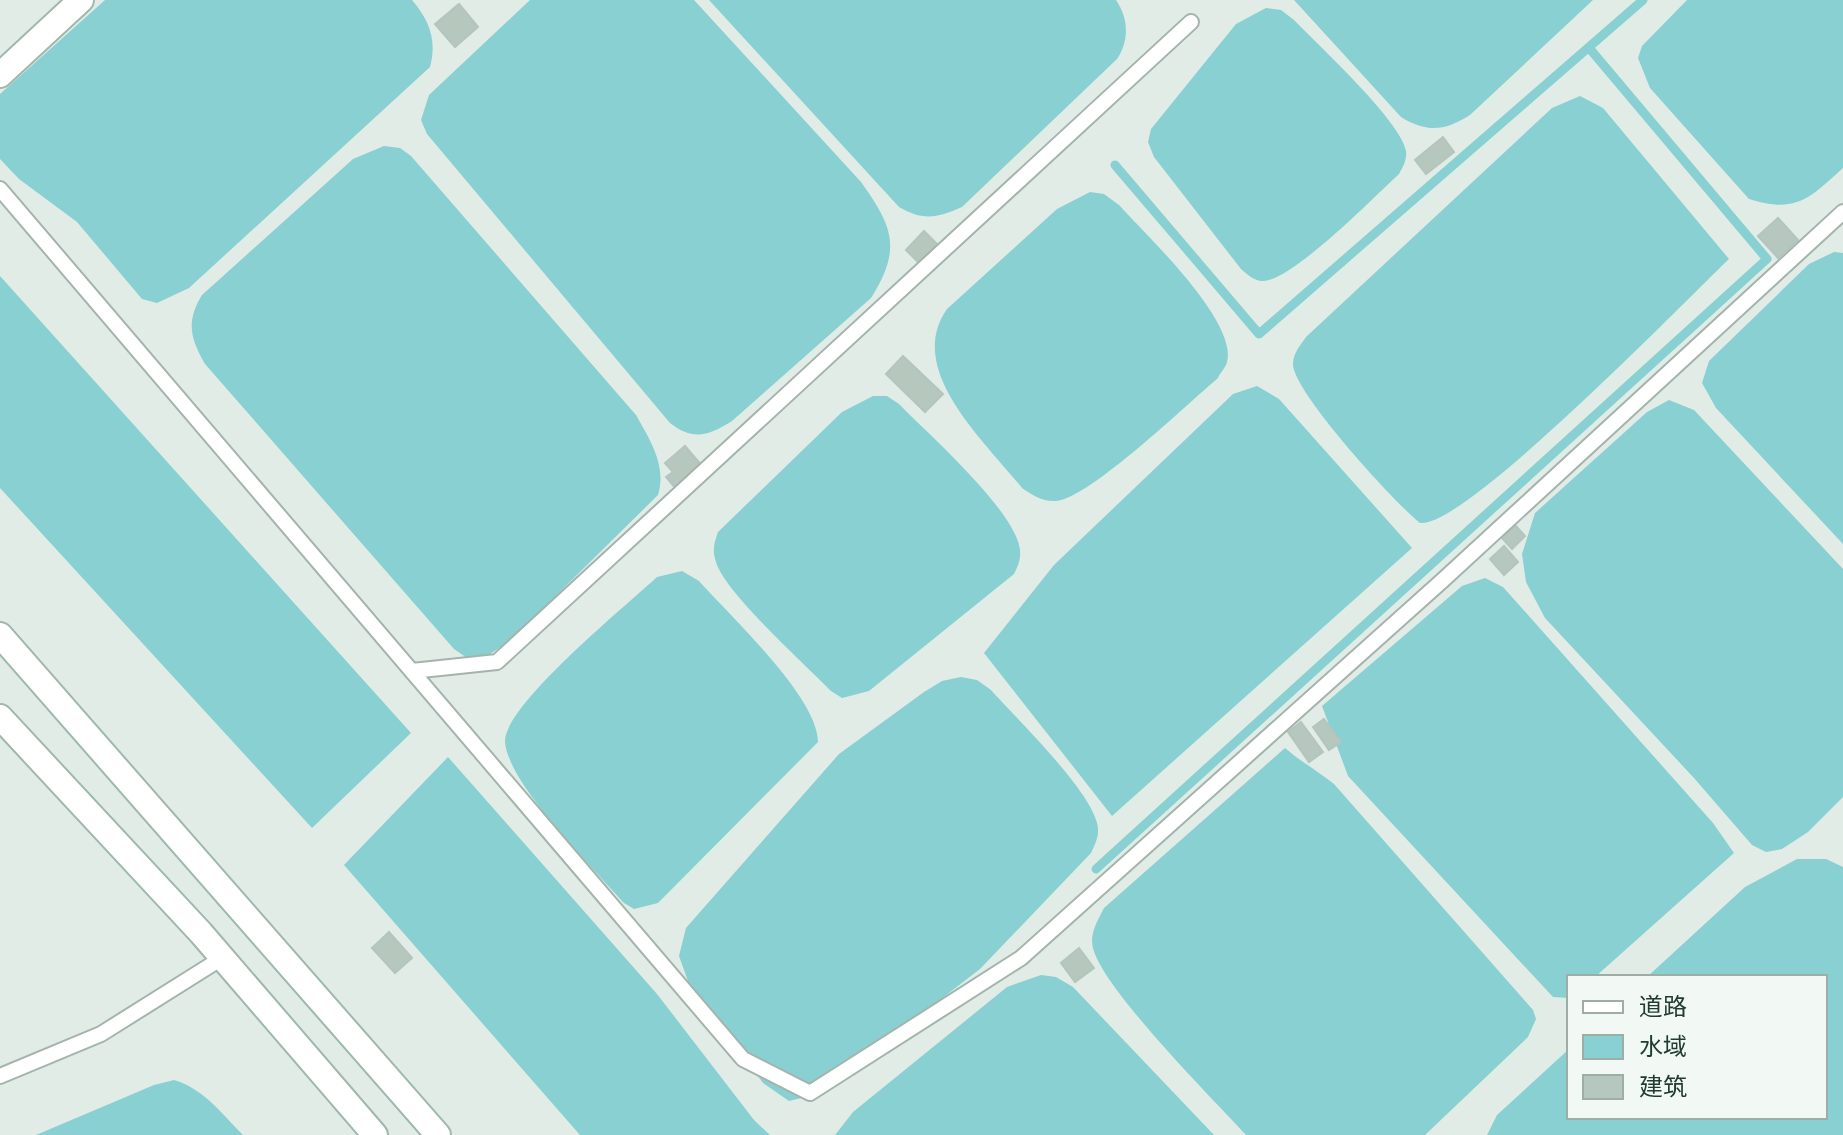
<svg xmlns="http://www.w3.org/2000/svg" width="1843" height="1135" font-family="Cabin,'Noto Sans SC',sans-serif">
	<rect width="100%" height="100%" fill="#e1ece6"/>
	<g fill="#88d0d2">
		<path d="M105 0H412C430 21 437 41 430 67L189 288 157 303 142 299 77 222 19 179 0 159V94Z"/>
		<path d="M530 0H694L861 182C893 227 902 249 871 298L732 421C708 436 693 441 670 423L427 134 421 120 429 95Z"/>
		<path d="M709 0H1116C1129 19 1129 41 1117 59L962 207C937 218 923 221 899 207Z"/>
		<path d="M1294 0H1593L1470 115C1445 131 1427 133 1401 117Z"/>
		<path d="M1687 0H1843V168C1810 198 1796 214 1749 199L1650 88 1638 58 1642 46Z"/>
		<path d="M1266 8 1281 10 1294 20C1318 45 1401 121 1406 151 1407 160 1403 167 1399 174 1375 196 1290 283 1262 281 1254 281 1247 274 1241 269L1154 157 1148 142 1151 129 1236 24Z"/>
		<path d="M1580 96 1603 108 1729 259C1685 301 1464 529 1420 523 1395 503 1293 392 1293 364 1293 353 1300 346 1306 337L1552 108Z"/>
		<path d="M384 146 400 148 411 156 636 415C650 440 667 466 658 495L510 641 479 661 467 658 454 649 205 364C190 338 186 321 202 295L353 159Z"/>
		<path d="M1090 192 1104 194 1119 205C1145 234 1238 321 1227 362 1226 367 1220 373 1218 378 1187 404 1090 498 1056 501 1043 502 1032 495 1022 488 986 442 904 370 947 309L1057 209Z"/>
		<path d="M1834 252 1843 253V544L1716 408 1702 383 1709 361 1809 264Z"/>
		<path d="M0 276 411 733 312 828 0 488Z"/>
		<path d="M1257 386 1279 399 1412 548 1112 816 984 653 1054 565 1233 394Z"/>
		<path d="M873 396H887L899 404C928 434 1016 511 1020 550 1021 559 1018 566 1014 574L869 691 842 698 831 691C805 664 725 593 716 562 712 551 714 543 718 532L842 412Z"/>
		<path d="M1669 400 1694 410 1843 569V797L1808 832 1782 849 1766 852 1752 845 1694 778 1545 618 1526 582 1522 554 1535 513 1647 412Z"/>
		<path d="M682 571 699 581C730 616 818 697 818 742L658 903 634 909 624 903C594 869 508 784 505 742 503 706 627 605 657 577Z"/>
		<path d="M1485 578 1503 587 1713 823 1734 853 1595 977H1569V998L1553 997 1348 776 1322 706 1462 586Z"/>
		<path d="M961 677 977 680 991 690C1017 719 1089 789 1097 823 1100 834 1096 843 1091 853L980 969 818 1094 789 1101 763 1083 689 984 679 956 686 928 839 754 924 692 942 681Z"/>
		<path d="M1285 748C1301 762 1318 771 1334 784L1533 1010 1536 1019 1528 1037 1425 1135H1246C1213 1099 1103 989 1093 948 1089 934 1098 920 1104 908Z"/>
		<path d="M448 757 657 994 754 1120 770 1135H580L344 865Z"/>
		<path d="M1797 859H1826L1843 867V1135H1487L1497 1115 1569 1049V1117H1825V977H1647L1745 887Z"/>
		<path d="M1041 975 1056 977 1073 987 1214 1135H835L853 1112 1007 987Z"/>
		<path d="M174 1080C204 1089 222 1114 243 1135H36L154 1085Z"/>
	</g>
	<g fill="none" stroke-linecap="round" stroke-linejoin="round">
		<g stroke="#88d0d2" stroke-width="9">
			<path d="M1115 165 1259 334 1643 0"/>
			<path d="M1096 869 1767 259 1590 49"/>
		</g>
	</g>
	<g fill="#b6c7be" stroke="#b3c5bc" stroke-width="2">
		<path d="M459 4 478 27 455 47 435 24Z"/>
		<path d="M1443 137 1454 152 1426 174 1415 160Z"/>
		<path d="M1778 218 1798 240 1778 258 1758 236Z"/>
		<path d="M924 231 939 246 921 265 906 250Z"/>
		<path d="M903 356 943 394 925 412 886 374Z"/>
		<path d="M685 446 703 467 677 490 666 477 673 472 665 463Z"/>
		<path d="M1515 525 1525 536 1512 549 1502 538Z"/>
		<path d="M1504 546 1518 562 1504 575 1490 559Z"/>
		<path d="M1324 719 1341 742 1329 750 1313 727Z"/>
		<path d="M1301 722 1323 752 1309 762 1288 732Z"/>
		<path d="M389 932 412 958 395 973 372 948Z"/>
		<path d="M1079 948 1094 968 1075 982 1061 963Z"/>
	</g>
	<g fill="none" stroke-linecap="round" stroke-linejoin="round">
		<g stroke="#a4b4ac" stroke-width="18">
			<g id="lane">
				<path d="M0 189 743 1059 810 1093 1021 958 1443 580 1843 212"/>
				<path d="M412 671 497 662 1191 22"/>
				<path d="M0 1076 101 1034 222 958"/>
			</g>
		</g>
		<g stroke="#9fb8ac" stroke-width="28">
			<g id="secondary">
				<path d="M0 75 81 0"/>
				<path d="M0 635 438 1135"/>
				<path d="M0 717 201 933 375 1135"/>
			</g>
		</g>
		<use href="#lane" stroke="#fff" stroke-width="14"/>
		<use href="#secondary" stroke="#fff" stroke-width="24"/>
	</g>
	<rect x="1567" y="975" width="260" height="144" fill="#f2f8f4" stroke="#9eada6" stroke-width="2"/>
	<rect x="1583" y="1001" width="40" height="12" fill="#ffffff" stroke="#9eada6" stroke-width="2"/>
	<text x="1639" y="1015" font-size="24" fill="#213d32">道路</text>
	<rect x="1583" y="1035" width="40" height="24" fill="#88d0d2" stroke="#9eada6" stroke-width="2"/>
	<text x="1639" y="1055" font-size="24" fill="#213d32">水域</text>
	<rect x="1583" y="1075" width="40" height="24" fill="#b6c7be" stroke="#9eada6" stroke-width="2"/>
	<text x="1639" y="1095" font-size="24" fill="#213d32">建筑</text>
</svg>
